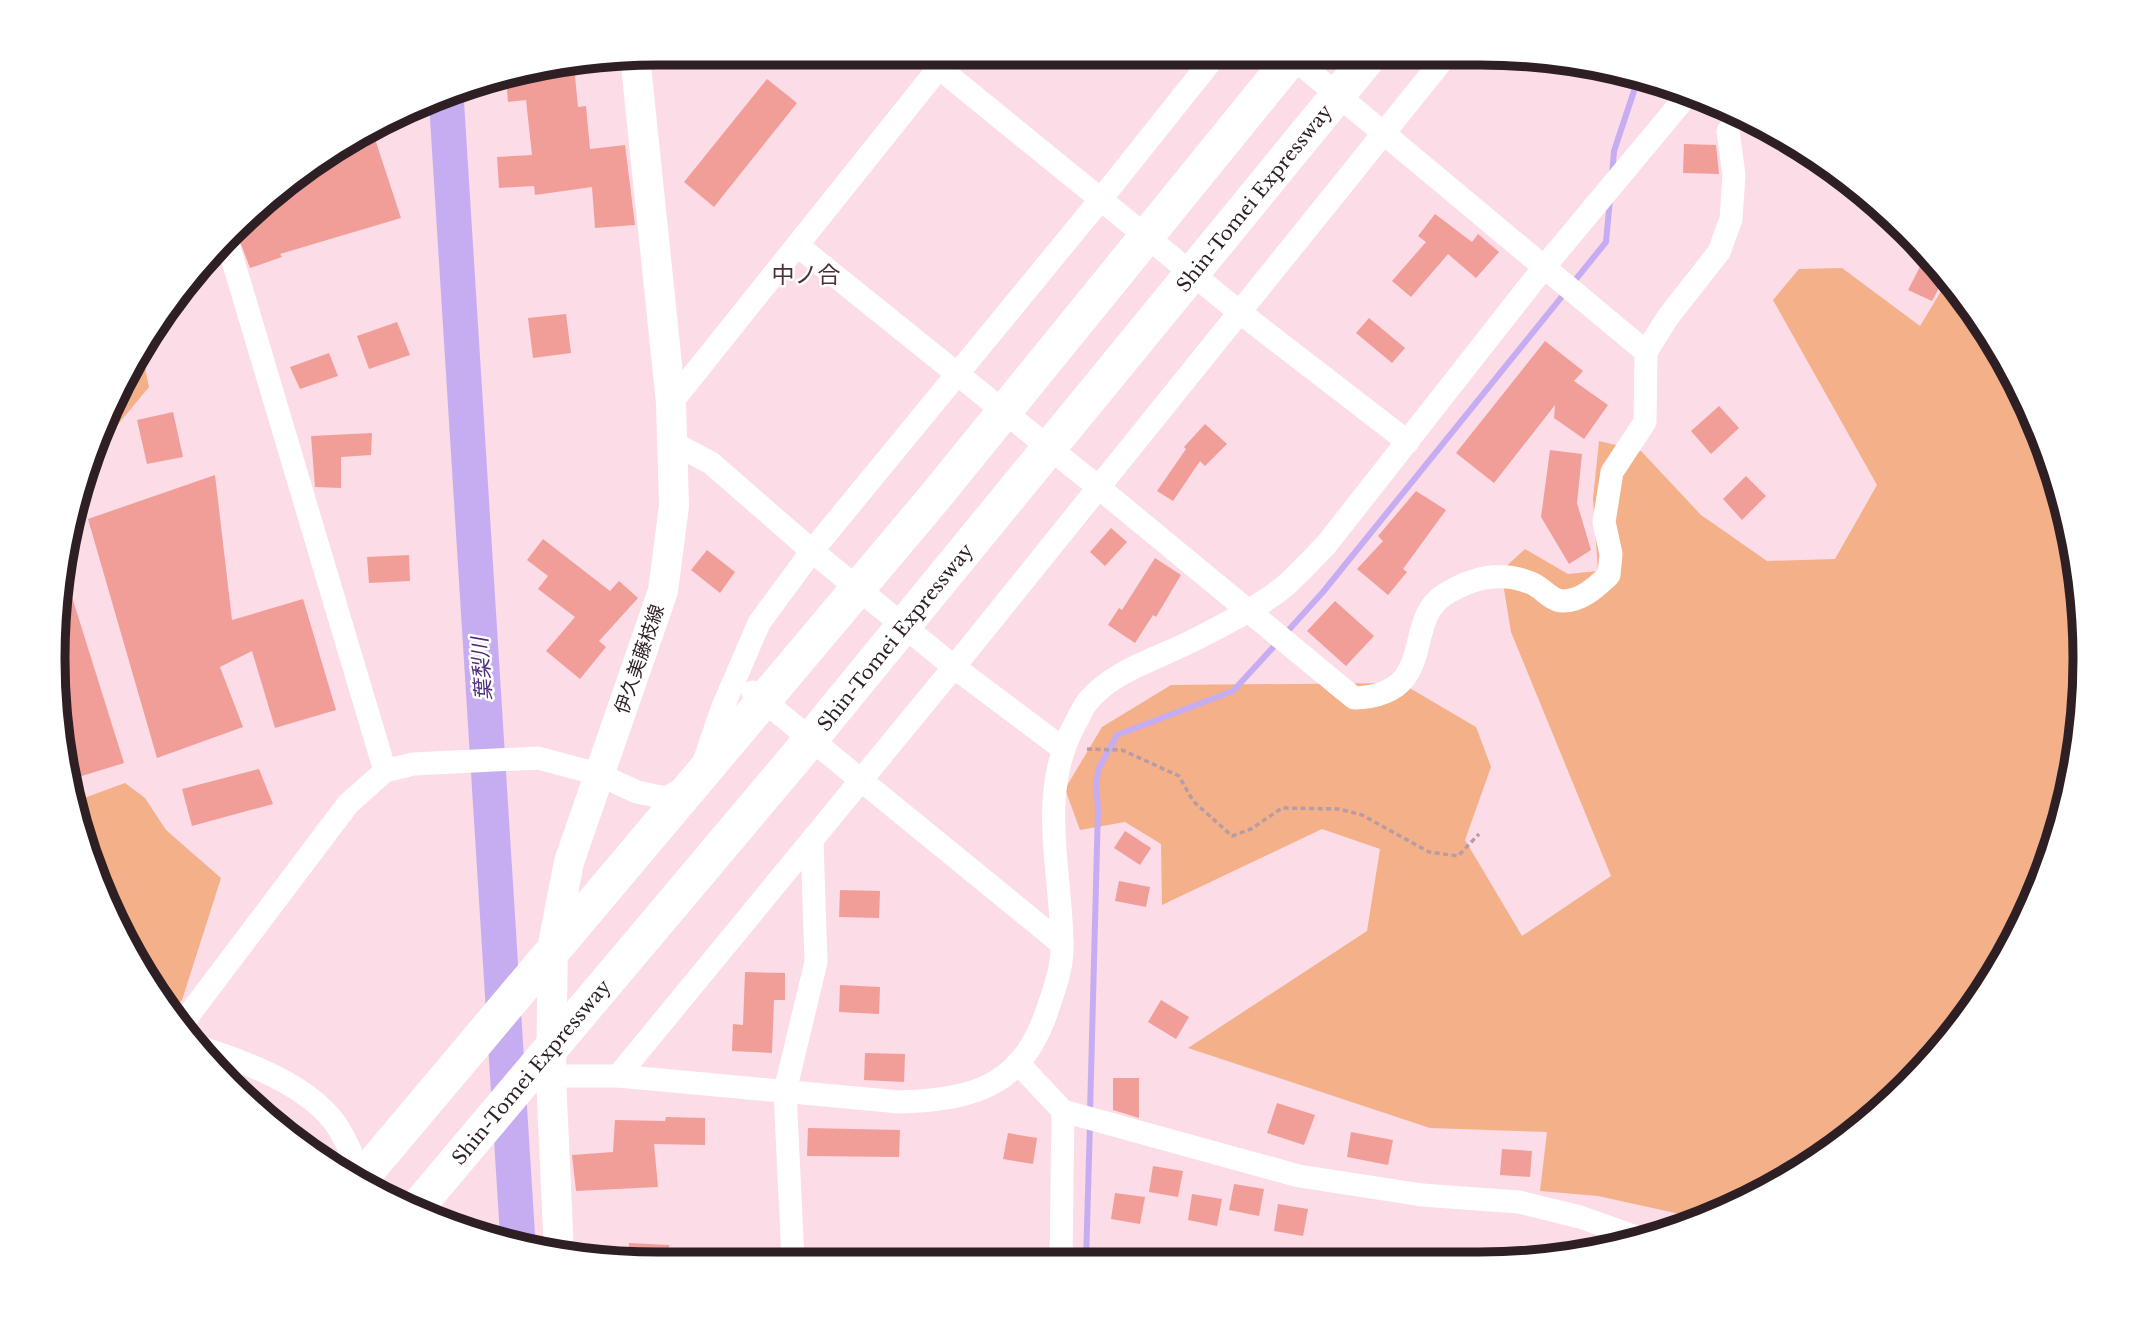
<svg xmlns="http://www.w3.org/2000/svg" width="2138" height="1317" font-family="'Libre Baskerville','Noto Sans JP',serif">
	<rect width="100%" height="100%" fill="#fbdce7"/>
	<g fill="#f4b089">
		<path d="M1842 268 1920 326 1949 278 2004 355 2053 463 2080 579 2084 698 2065 815 2023 926 1961 1027 1879 1114 1782 1184 1698 1218 1598 1196 1540 1191 1547 1132 1430 1128 1188 1048 1367 931 1380 849 1322 829 1162 905 1161 844 1125 822 1080 830 1065 789 1102 727 1171 685 1401 683 1476 727 1491 767 1465 840 1522 936 1611 876 1511 632 1501 571 1525 549 1568 574 1598 571 1593 499 1599 441 1641 451 1701 515 1767 561 1835 559 1877 485 1773 300 1799 269Z"/>
		<path d="M141 349 149 387 85 464Z"/>
		<path d="M125 783 145 798 166 830 221 878 182 1000 170 1012 155 995 85 853 76 801Z"/>
	</g>
	<g fill="none" stroke-linecap="round" stroke-linejoin="round">
		<g stroke="#c6adf2" stroke-width="6">
			<path d="M1612 175 1614 151 1638 79"/>
			<path d="M1285 634 1323 592 1606 242 1610 199"/>
			<path d="M1090 1113 1098 809 1096 782 1099 768 1117 735 1233 691 1278 642"/>
			<path d="M1086 1261 1090 1123"/>
		</g>
		<path stroke="#c6adf2" stroke-width="35" d="M446 94 518 1243"/>
	</g>
	<g fill="#f19e99">
		<path d="M574 66 578 107 586 106 590 149 625 145 635 225 595 228 592 187 535 195 534 186 499 188 497 157 532 155 526 100 508 102 506 78Z"/>
		<path d="M767 79 797 103 714 207 684 182Z"/>
		<path d="M373 133 401 218 280 254 282 257 250 268 237 234 290 177Z"/>
		<path d="M1684 144 1716 145 1719 174 1683 173Z"/>
		<path d="M1435 214 1472 242 1478 234 1499 252 1476 278 1448 254 1411 297 1392 281 1426 242 1418 236Z"/>
		<path d="M1926 255 1935 259 1946 275 1932 301 1908 290Z"/>
		<path d="M566 314 571 353 533 358 528 318Z"/>
		<path d="M1369 318 1405 348 1392 363 1356 333Z"/>
		<path d="M397 322 410 355 369 369 357 336Z"/>
		<path d="M1545 341 1583 371 1574 381 1608 405 1584 439 1554 418 1555 405 1494 483 1456 453Z"/>
		<path d="M329 353 338 376 300 389 290 367Z"/>
		<path d="M1719 406 1739 428 1711 454 1691 431Z"/>
		<path d="M173 412 183 457 147 464 137 420Z"/>
		<path d="M1205 424 1227 444 1205 466 1200 461 1173 501 1157 491 1186 449 1184 447Z"/>
		<path d="M372 433 371 455 341 457V488L315 487 311 436Z"/>
		<path d="M1550 450 1582 454 1577 503 1591 550 1569 564 1541 517Z"/>
		<path d="M215 475 232 620 303 599 336 710 275 728 252 651 220 667 243 727 157 758 88 519Z"/>
		<path d="M1746 476 1766 496 1742 520 1723 499Z"/>
		<path d="M1416 491 1446 510 1403 569 1407 572 1388 595 1357 569 1383 541 1378 536Z"/>
		<path d="M1111 528 1127 542 1105 566 1090 552Z"/>
		<path d="M543 539 610 591 619 581 638 598 599 641 606 647 580 679 546 651 575 617 538 589 548 576 527 560Z"/>
		<path d="M707 550 735 572 720 593 691 570Z"/>
		<path d="M409 555 410 581 369 583 367 557Z"/>
		<path d="M1155 558 1181 575 1156 617 1153 615 1135 643 1108 625 1119 608 1122 610Z"/>
		<path d="M66 578 124 763 72 779 52 658Z"/>
		<path d="M1335 601 1374 636 1346 666 1307 631Z"/>
		<path d="M259 769 273 804 192 826 182 789Z"/>
		<path d="M1125 831 1151 848 1140 865 1114 848Z"/>
		<path d="M1119 881 1150 887 1146 907 1115 901Z"/>
		<path d="M840 890 880 891 879 918 839 917Z"/>
		<path d="M745 972 785 973V1000H774L772 1053 732 1051 733 1024 743 1025Z"/>
		<path d="M840 985 880 987 879 1014 839 1012Z"/>
		<path d="M1161 1000 1189 1017 1176 1039 1148 1022Z"/>
		<path d="M865 1053 905 1054 904 1082 864 1080Z"/>
		<path d="M1113 1078H1139V1118L1113 1110Z"/>
		<path d="M1277 1103 1315 1115 1304 1145 1267 1133Z"/>
		<path d="M666 1117 705 1118V1145L654 1144 658 1187 576 1191 572 1155 613 1152 615 1120 665 1121Z"/>
		<path d="M808 1128 900 1130 899 1157 807 1156Z"/>
		<path d="M1351 1132 1393 1140 1388 1165 1347 1157Z"/>
		<path d="M1008 1133 1037 1138 1033 1164 1003 1159Z"/>
		<path d="M1502 1149 1532 1151 1530 1177 1500 1175Z"/>
		<path d="M1153 1166 1183 1171 1178 1197 1149 1192Z"/>
		<path d="M1234 1184 1264 1189 1259 1216 1229 1210Z"/>
		<path d="M1115 1193 1145 1197 1140 1224 1111 1219Z"/>
		<path d="M1192 1194 1222 1199 1217 1226 1188 1220Z"/>
		<path d="M1278 1204 1308 1209 1303 1236 1274 1231Z"/>
		<path d="M629 1243 669 1245 668 1260H628Z"/>
	</g>
	<g fill="none" stroke-linecap="round" stroke-linejoin="round">
		<path stroke="#b59ca5" stroke-width="3.5" stroke-dasharray="5 3.5" stroke-linecap="butt" d="M1087 749 1122 750 1179 776 1193 801 1232 836 1251 829 1282 808 1339 809 1362 815 1429 852 1458 856 1479 834"/>
		<g stroke="#fff" stroke-width="23">
			<path d="M922 54 1238 311 1408 442"/>
			<path d="M1291 56 1646 352"/>
			<path d="M228 244 385 771"/>
			<path d="M798 246 1098 487 1354 698C1439 695 1402 622 1444 595 1471 578 1500 570 1531 583 1542 587 1551 601 1563 601 1582 601 1596 587 1609 575L1611 554 1604 522 1612 472 1645 422 1646 352 1668 317 1719 252 1731 219 1734 175 1728 131"/>
			<path d="M671 403 950 54"/>
			<path d="M673 443 711 463 812 551 954 667 1062 748"/>
			<path d="M753 692 1062 944"/>
			<path d="M705 759 722 709 759 623 812 551 1101 199 1215 56"/>
			<path d="M182 1024 348 804 385 771 413 764 538 758 598 774 637 792 666 798 686 787"/>
			<path d="M205 1049C248 1063 307 1085 335 1123 347 1140 356 1163 363 1182"/>
			<path d="M1018 1063 1063 1111 1299 1176 1422 1195 1519 1202 1580 1217 1645 1240"/>
			<path d="M551 1076H618L900 1102C978 1099 1024 1085 1049 1005 1056 985 1063 964 1062 943 1061 868 1037 793 1075 724 1079 717 1083 707 1088 701 1116 668 1161 658 1198 638 1227 623 1259 607 1285 586 1299 574 1312 559 1326 545L1545 266 1689 93"/>
			<path d="M618 1076 954 667 1445 57"/>
			<path d="M793 1260 785 1091 816 962 812 840"/>
			<path d="M1061 1261 1063 1111"/>
		</g>
		<path stroke="#fff" stroke-width="30" d="M559 1254 551 1076 553 944 569 862 663 591 674 506 671 403 635 56"/>
		<g stroke="#fff" stroke-width="35">
			<path d="M360 1180 934 498 1293 56"/>
			<path d="M414 1211 792 762 1369 57"/>
		</g>
	</g>
	<g text-anchor="middle" stroke-width="5" stroke-linejoin="round" paint-order="stroke">
		<g font-size="19" fill="#2d1f24" stroke="#fff">
			<text transform="translate(1254 198) rotate(-51)" y="7">Shin-Tomei Expressway</text>
			<text transform="translate(895 637) rotate(-51)" y="7">Shin-Tomei Expressway</text>
			<text transform="translate(639 659) rotate(-71)" y="7">伊久美藤枝線</text>
			<text transform="translate(531 1072) rotate(-50)" y="7">Shin-Tomei Expressway</text>
		</g>
		<g font-size="21" font-style="italic" fill="#512d7d" stroke="#fff">
			<text transform="translate(482 669) rotate(-94)" y="7">葉梨川</text>
		</g>
		<g font-size="23" fill="#4c2f3a" stroke="#fff">
			<text x="806" y="283">中ノ合</text>
		</g>
	</g>
	<path d="M0 0H2138V1317H0ZM658 65H1480A593 593 0 0 1 2073 658V659A593 593 0 0 1 1480 1252H658A593 593 0 0 1 65 659V658A593 593 0 0 1 658 65Z" fill="#fff" fill-rule="evenodd"/>
	<path fill="none" stroke="#2d1f24" stroke-width="9" d="M658 65H1480A593 593 0 0 1 2073 658V659A593 593 0 0 1 1480 1252H658A593 593 0 0 1 65 659V658A593 593 0 0 1 658 65Z"/>
</svg>
